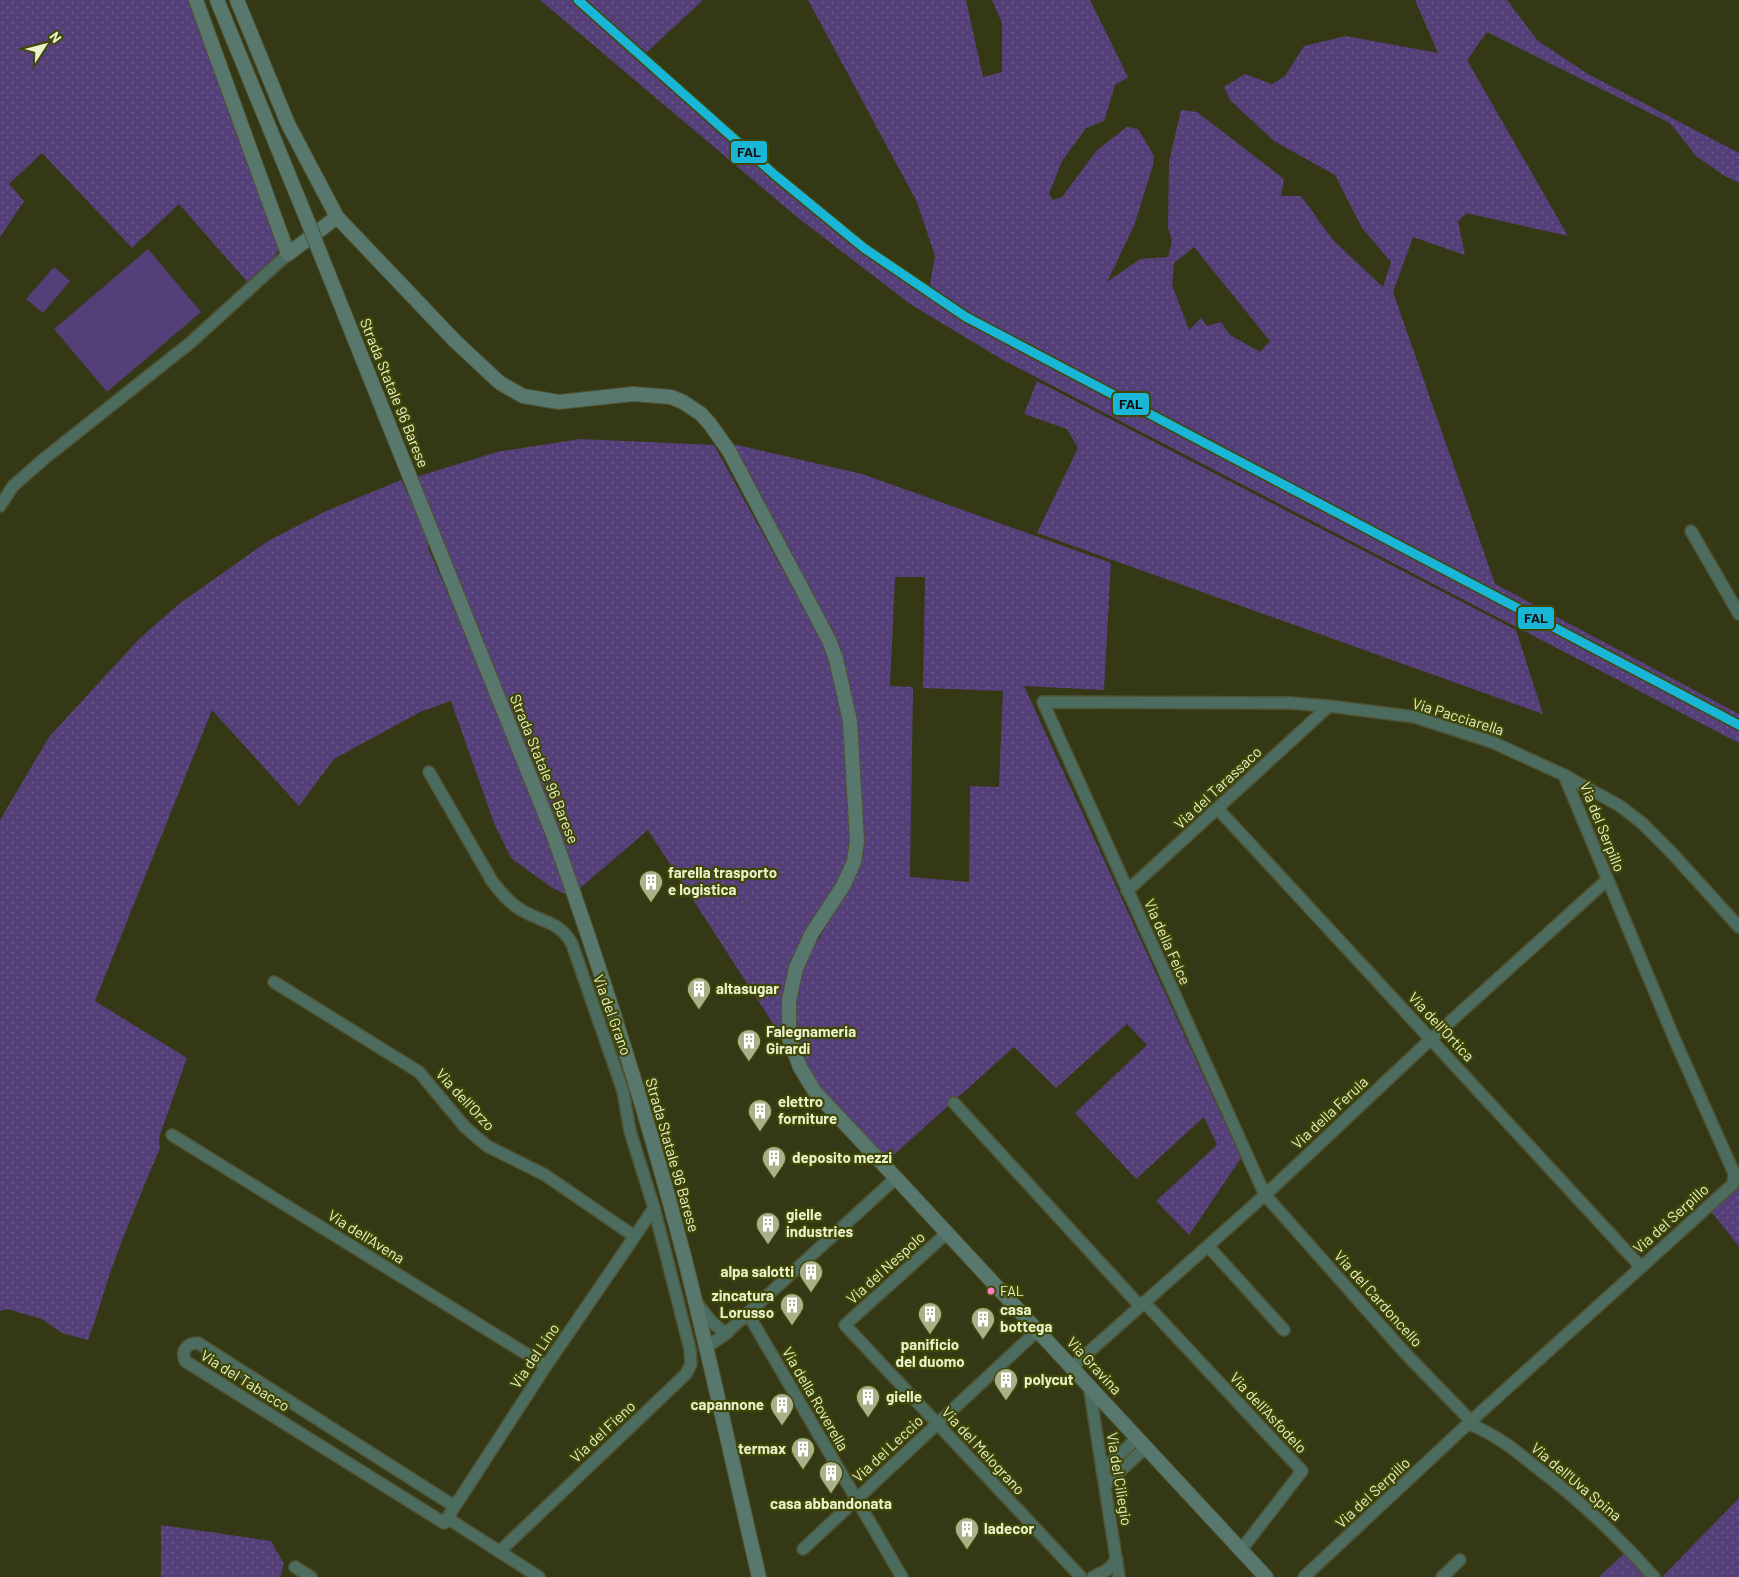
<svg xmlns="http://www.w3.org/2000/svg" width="1739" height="1577" font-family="Barlow,sans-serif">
	<defs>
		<pattern id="grass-dots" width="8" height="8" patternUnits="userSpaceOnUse" patternTransform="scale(1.25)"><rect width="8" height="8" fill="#553f78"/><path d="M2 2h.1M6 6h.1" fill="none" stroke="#6d5b8a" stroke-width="1.8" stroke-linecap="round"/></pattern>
	</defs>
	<rect width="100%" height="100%" fill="#343815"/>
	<g fill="url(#grass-dots)" fill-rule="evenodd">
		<path d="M0 0H190L279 248 269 268 250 285 179 204 132 248 42 153 9 184 24 201 0 237Z"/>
		<path d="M540 0H574L834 229 975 322 1739 729V743L1003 360 910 304 797 217Z"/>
		<path d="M582 0H703L644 55Z"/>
		<path d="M808 0H966L983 77 1002 72V23L992 0H1090L1128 77 1115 85 1104 121 1086 128 1062 161 1049 194 1053 200 1062 197 1097 150 1127 127 1138 129 1154 156 1153 165 1134 226 1107 282 1140 259 1168 257 1172 241 1168 227 1169 162 1181 110 1197 112 1284 179 1281 196H1301L1333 240 1383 287 1391 262 1362 228 1335 175 1274 141 1230 100 1224 87 1245 74 1272 84 1285 76 1304 46 1346 36 1438 53 1415 0H1507L1538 41 1588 74 1739 153V183L1723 175 1696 156 1670 123 1487 32 1467 60 1568 236 1467 213 1458 221 1465 255 1413 237 1393 292 1495 584 1739 714V725L1008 336 929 290 935 256 917 202ZM1194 247 1270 341 1260 352 1230 335 1221 322 1207 326 1201 318 1189 330 1172 285 1174 263Z"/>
		<path d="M1037 381 1516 630 1543 714 1037 533 1078 448 1067 429 1024 414Z"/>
		<path d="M580 439 714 445 828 652 846 730 851 844 847 868 790 968 781 1036 648 830 579 889 497 676 413 478 497 452Z"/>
		<path d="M733 444 862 474 1111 563 1104 690 1024 686 1241 1158 1189 1235 1156 1201 1217 1145 1204 1117 1136 1179 1075 1113 1147 1045 1127 1024 1056 1088 1014 1047 888 1160C844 1113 782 1065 797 993 798 985 799 975 802 967 809 954 818 941 825 928 838 905 850 883 860 859L833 639ZM895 577H925L923 688 1003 691 999 787 970 786 969 882 910 877 913 687 890 686Z"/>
		<path d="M401 480 429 537 428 548 486 680 568 895 552 888 511 858 494 823 451 701 420 712 334 759 299 806 212 710 95 1001 187 1058 159 1138 160 1148C143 1188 126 1229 111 1270 103 1294 97 1317 88 1340L62 1333 42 1319 7 1309 0 1311V820L49 737 140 638 179 604 268 541 326 511Z"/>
		<path d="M1739 1185V1247L1711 1211Z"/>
		<path d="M1739 1498V1577H1662Z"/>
		<path d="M161 1525 271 1541 284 1564 280 1577H161Z"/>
		<path d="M1632 1546 1659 1577H1599Z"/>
	</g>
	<g fill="#553f78">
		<path d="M148 249 201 312 107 392 54 329Z"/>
		<path d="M54 267 70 281 43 313 26 299Z"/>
	</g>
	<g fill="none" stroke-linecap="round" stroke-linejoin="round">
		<g stroke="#4e5334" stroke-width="14">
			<g id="minor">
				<path d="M0 506 13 486 45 458 190 343 288 254"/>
				<path d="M1691 531 1739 614"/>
				<path d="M429 772 492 881C501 893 510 904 523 911 544 923 559 921 572 944L623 1091 630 1131 654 1208 690 1349 691 1364 686 1374 499 1552"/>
				<path d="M1218 809 1641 1267"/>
				<path d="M1127 891 1329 706"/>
				<path d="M274 982 419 1072 465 1127 487 1146 545 1175 634 1236"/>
				<path d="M954 1103 1140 1306"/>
				<path d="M172 1135 546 1366"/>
				<path d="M947 1233 845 1325 1081 1577"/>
				<path d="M1208 1246 1284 1330"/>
				<path d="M1144 1302 1302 1471 1241 1550"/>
				<path d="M697 1303C706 1315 713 1326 727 1333"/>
				<path d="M748 1314 902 1577"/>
				<path d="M705 1348 723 1336 896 1178"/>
				<path d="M1072 1367 1265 1195 1431 1039 1607 880"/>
				<path d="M1089 1385 1119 1577"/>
				<path d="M1471 1421 1405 1353 1265 1195 1043 702 1290 703 1329 706 1415 717 1492 742 1564 775 1620 806 1642 823 1672 853 1739 927"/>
				<path d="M1469 1424C1495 1434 1515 1450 1536 1467 1579 1500 1618 1536 1654 1577"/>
				<path d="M1102 1471 1137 1438"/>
				<path d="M1105 1485 1146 1447"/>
				<path d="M454 1506 198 1343C187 1343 181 1350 185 1361L444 1523 546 1366 654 1208"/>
				<path d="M447 1518 539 1577"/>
				<path d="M803 1549 1038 1330"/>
				<path d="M295 1567 311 1577"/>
				<path d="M1093 1577 1107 1570 1117 1560"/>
				<path d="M1304 1577 1471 1421 1733 1184 1734 1173 1674 1038 1564 775"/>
				<path d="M1442 1577 1460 1560"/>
			</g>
		</g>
		<g stroke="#4e5334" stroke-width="16">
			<g id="major">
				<path d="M196 0 288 254 337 217"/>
				<path d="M217 0 308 222"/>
				<path d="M237 0 288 124 337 217 455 341 500 383 523 396 559 402 633 394 671 397 683 402 701 414 710 424 729 451 829 640 836 659 850 721 857 841 854 862 843 886 812 933 796 968 789 1001V1038L800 1067 815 1092 896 1178 1266 1577"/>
				<path d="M320 253 553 834C602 972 647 1113 684 1256 711 1362 734 1470 759 1577"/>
			</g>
		</g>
		<use href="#minor" stroke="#4d6c60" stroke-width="11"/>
		<use href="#major" stroke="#58786d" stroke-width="14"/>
		<g stroke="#4e5334" stroke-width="16" stroke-linecap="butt">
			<path id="major-bridge" d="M308 222 320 253"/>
		</g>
		<use href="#major-bridge" stroke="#58786d" stroke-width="14"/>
		<g stroke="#3f4706" stroke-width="12">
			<path id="rail-1" d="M578 0 775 175 864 248 966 317 1739 725"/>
		</g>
		<use href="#rail-1" stroke="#1ab6d8" stroke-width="9"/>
	</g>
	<defs>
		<g id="building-pin" transform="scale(1.25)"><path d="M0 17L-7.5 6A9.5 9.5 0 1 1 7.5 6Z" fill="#a9b08a" stroke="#3f4706"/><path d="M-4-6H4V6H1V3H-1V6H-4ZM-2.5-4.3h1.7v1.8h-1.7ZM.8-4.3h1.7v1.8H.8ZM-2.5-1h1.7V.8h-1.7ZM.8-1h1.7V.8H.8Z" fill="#fff"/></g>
	</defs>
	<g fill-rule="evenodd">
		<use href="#building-pin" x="651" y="882"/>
		<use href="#building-pin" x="699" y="989"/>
		<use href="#building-pin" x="749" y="1041"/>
		<use href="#building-pin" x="760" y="1111"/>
		<use href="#building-pin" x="774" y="1158"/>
		<use href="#building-pin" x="768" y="1224"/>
		<use href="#building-pin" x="811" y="1272"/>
		<use href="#building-pin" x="792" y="1305"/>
		<use href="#building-pin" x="930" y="1314"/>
		<use href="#building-pin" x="983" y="1319"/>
		<use href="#building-pin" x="1006" y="1380"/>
		<use href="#building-pin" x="868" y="1397"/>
		<use href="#building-pin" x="782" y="1405"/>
		<use href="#building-pin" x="803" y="1449"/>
		<use href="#building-pin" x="831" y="1473"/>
		<use href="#building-pin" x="967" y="1529"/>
	</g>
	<circle fill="#fe7ac1" stroke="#3f4706" stroke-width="2" cx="991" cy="1291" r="4.5"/>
	<g text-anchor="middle" stroke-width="4.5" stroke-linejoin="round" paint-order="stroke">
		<g font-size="14" fill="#e8f1c9" stroke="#3f4706" text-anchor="start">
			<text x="1000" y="1296">FAL</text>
		</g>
		<g font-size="15" fill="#e8f1c9" stroke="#3f4706">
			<text transform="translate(394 393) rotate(68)" y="5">Strada Statale 96 Barese</text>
			<text transform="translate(1458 717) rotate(17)" y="5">Via Pacciarella</text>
			<text transform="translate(544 769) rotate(68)" y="5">Strada Statale 96 Barese</text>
			<text transform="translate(1218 788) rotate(-43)" y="5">Via del Tarassaco</text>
			<text transform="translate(1602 827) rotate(68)" y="5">Via del Serpillo</text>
			<text transform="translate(1167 942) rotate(66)" y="5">Via della Felce</text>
			<text transform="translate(612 1015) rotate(70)" y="5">Via del Grano</text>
			<text transform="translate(1441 1027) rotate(47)" y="5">Via dell'Ortica</text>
			<text transform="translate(465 1100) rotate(47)" y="5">Via dell'Orzo</text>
			<text transform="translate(1330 1113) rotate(-43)" y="5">Via della Ferula</text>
			<text transform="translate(672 1155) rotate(74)" y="5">Strada Statale 96 Barese</text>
			<text transform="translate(1671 1219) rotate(-42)" y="5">Via del Serpillo</text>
			<text transform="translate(366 1237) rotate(32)" y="5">Via dell'Avena</text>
			<text transform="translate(886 1268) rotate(-42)" y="5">Via del Nespolo</text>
			<text transform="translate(1378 1299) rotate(48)" y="5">Via del Cardoncello</text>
			<text transform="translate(535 1356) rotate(-56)" y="5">Via del Lino</text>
			<text transform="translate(1094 1366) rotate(47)" y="5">Via Gravina</text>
			<text transform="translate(245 1381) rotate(32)" y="5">Via del Tabacco</text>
			<text transform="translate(815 1399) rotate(60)" y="5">Via della Roverella</text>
			<text transform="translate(1268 1413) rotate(47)" y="5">Via dell'Asfodelo</text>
			<text transform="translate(603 1432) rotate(-43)" y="5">Via del Fieno</text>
			<text transform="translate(888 1449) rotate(-43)" y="5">Via del Leccio</text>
			<text transform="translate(983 1451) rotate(47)" y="5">Via del Melograno</text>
			<text transform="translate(1119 1479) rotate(81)" y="5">Via del Ciliegio</text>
			<text transform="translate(1576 1482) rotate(40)" y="5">Via dell'Uva Spina</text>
			<text transform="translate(1373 1493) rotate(-43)" y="5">Via del Serpillo</text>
		</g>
		<g font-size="15" font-weight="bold" fill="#e8f1c9" stroke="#3f4706" text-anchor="start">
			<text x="668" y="878">farella trasporto<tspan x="668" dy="17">e logistica</tspan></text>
			<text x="716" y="994">altasugar</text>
			<text x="766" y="1037">Falegnameria<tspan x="766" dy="17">Girardi</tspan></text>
			<text x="778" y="1107">elettro<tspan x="778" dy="17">forniture</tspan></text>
			<text x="792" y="1163">deposito mezzi</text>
			<text x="786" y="1220">gielle<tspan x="786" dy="17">industries</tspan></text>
			<text x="794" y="1277" text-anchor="end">alpa salotti</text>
			<text x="774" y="1301" text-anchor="end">zincatura<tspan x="774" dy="17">Lorusso</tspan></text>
			<text x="1000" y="1315">casa<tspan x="1000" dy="17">bottega</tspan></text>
			<text x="930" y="1350" text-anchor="middle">panificio<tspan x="930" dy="17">del duomo</tspan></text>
			<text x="1024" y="1385">polycut</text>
			<text x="886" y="1402">gielle</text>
			<text x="764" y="1410" text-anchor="end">capannone</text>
			<text x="786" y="1454" text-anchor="end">termax</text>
			<text x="831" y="1509" text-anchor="middle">casa abbandonata</text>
			<text x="984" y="1534">ladecor</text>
		</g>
	</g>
	<g stroke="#3f4706" stroke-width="2">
		<rect x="730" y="140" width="38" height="24" rx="5" fill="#1ab6d8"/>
		<rect x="1112" y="392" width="38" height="24" rx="5" fill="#1ab6d8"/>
		<rect x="1517" y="606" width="38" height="24" rx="5" fill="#1ab6d8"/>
	</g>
	<g font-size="14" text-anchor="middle" font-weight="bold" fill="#111">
		<text x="749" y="157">FAL</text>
		<text x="1131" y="409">FAL</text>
		<text x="1536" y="623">FAL</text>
	</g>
	<g transform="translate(45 45) rotate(54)" stroke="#3f4706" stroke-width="4" paint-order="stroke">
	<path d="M0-4L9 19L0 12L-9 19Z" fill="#e8f1c9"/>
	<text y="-8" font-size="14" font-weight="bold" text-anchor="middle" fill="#e8f1c9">N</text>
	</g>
</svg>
